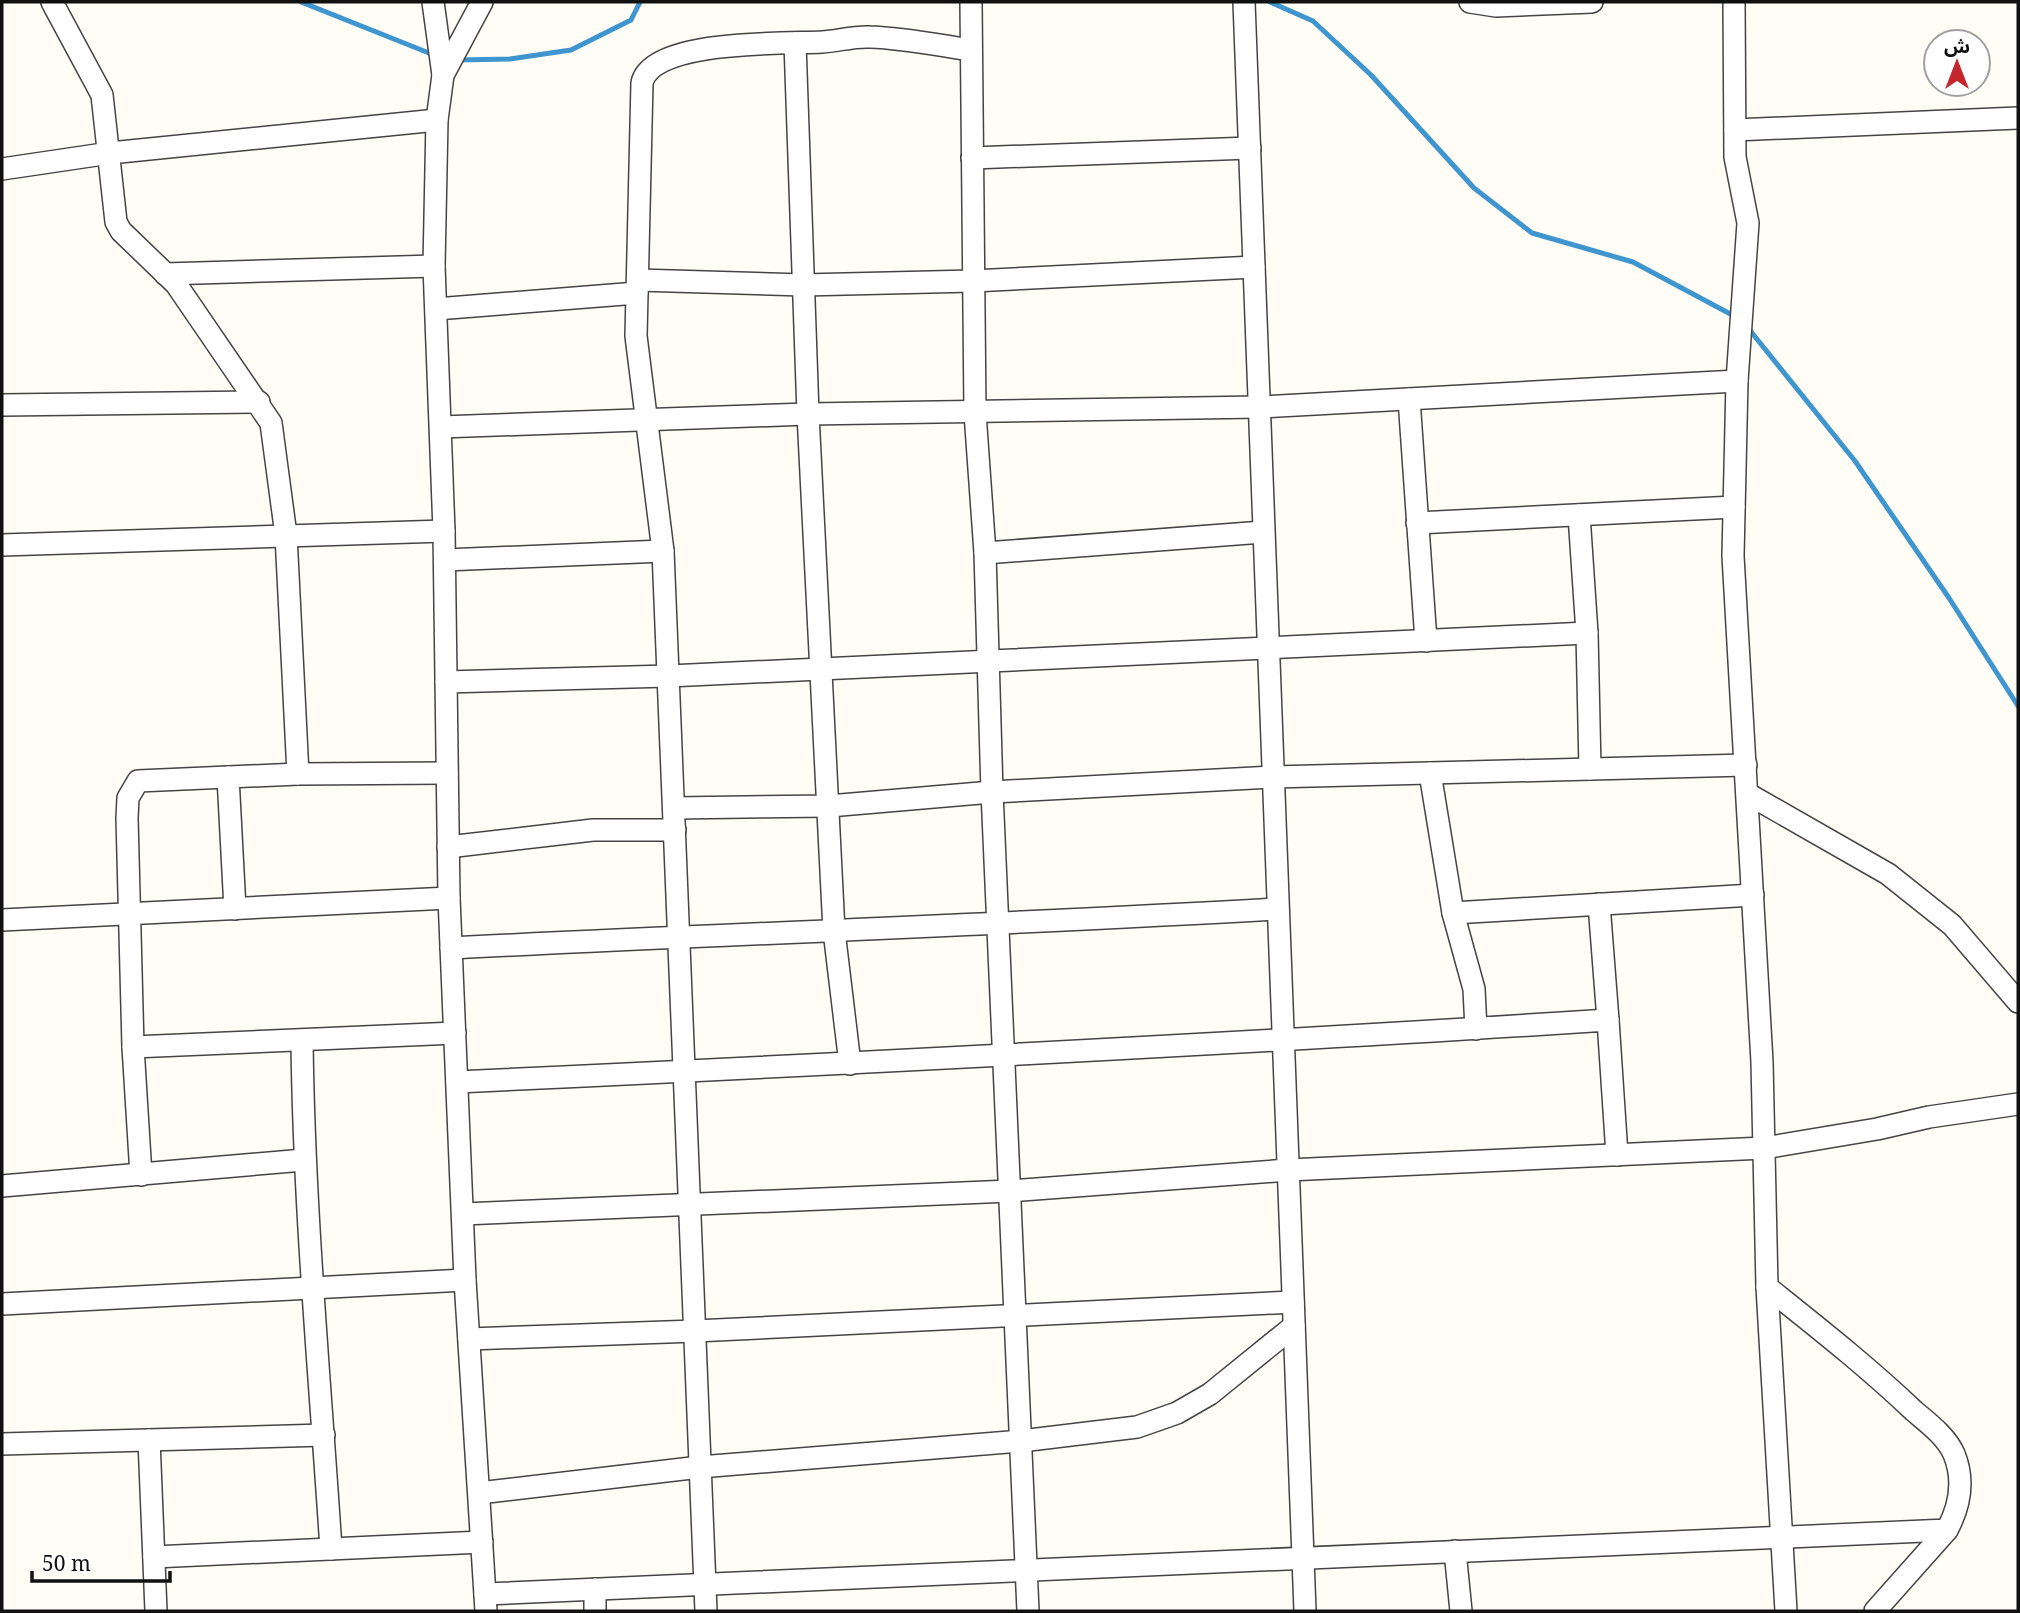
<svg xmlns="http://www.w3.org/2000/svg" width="2020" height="1613" font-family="'Noto Serif','Noto Sans Arabic',serif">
	<rect width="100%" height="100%" fill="#fffdf5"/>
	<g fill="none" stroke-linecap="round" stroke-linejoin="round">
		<g stroke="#3f96cf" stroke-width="5">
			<path d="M301 2 434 55"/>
			<path d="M1270 2 1313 21 1371 75 1474 188 1532 233 1633 262 1736 317"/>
			<path d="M457 60 510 59 571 50 631 20 640 2"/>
			<path d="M1748 328 1855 461 1949 598 2018 706"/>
		</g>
		<g stroke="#444" stroke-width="24">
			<g id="minor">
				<path d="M52 2 102 95 116 222 121 231 176 284 271 423 286 535 298 774"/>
				<path d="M433 2 443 75"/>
				<path d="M482 2 443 75 437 120 434 266 444 531 449 898 465 1280 486 1611"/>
				<path d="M971 2 975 413 985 553 992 792 1028 1611"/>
				<path d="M1244 2 1305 1611"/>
				<path d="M1470 2 1496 6 1592 2"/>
				<path d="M1734 2 1735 157 1748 223 1737 381 1733 556 1762 1062 1767 1287 1786 1611"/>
				<path d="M795 43 808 414 834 931 850 1064"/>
				<path d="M1735 130 2018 118"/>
				<path d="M972 158 1250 148"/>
				<path d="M2 169 110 153 437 120"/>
				<path d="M165 274 434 266"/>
				<path d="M638 280 803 285 973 281 1254 267"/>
				<path d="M436 309 637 293"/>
				<path d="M1409 399 1426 641"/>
				<path d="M2 405 259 402"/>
				<path d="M441 427 808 414 1259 407 1737 381"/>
				<path d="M1579 515 1587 633 1590 769"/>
				<path d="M1417 523 1734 507"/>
				<path d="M2 545 444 531"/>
				<path d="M985 553 1263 532"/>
				<path d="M445 560 663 551"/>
				<path d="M446 682 669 676 1587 633"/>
				<path d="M1430 773 1453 913 1474 989 1476 1029"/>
				<path d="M228 777 235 909"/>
				<path d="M1748 794 1888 874 1952 925 2018 1002"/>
				<path d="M674 808 829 806 992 792 1273 777 1746 765"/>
				<path d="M448 847 593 830H675"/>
				<path d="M1599 904 1608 1020"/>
				<path d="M1453 913 1753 895"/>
				<path d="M2 920 449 898"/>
				<path d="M451 948C726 934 1002 925 1277 909"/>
				<path d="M302 1041C304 1211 320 1379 331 1549"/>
				<path d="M133 1047 455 1033"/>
				<path d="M457 1082C841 1064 1224 1045 1608 1020L1617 1155"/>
				<path d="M141 1175 133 1047 127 818 128 798 138 781 298 774 447 773"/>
				<path d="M2 1186 304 1160"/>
				<path d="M463 1214 1010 1191 1288 1170 1764 1148 1877 1129 1929 1117 2018 1104"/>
				<path d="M2 1304 465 1280"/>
				<path d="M469 1339 695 1331 1293 1302"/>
				<path d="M149 1440 156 1611"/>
				<path d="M2 1444 324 1435"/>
				<path d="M479 1493 700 1467 1021 1441 1137 1427 1177 1413 1210 1394 1294 1326"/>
				<path d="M1455 1551 1461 1611"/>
				<path d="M154 1557 482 1542"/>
				<path d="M595 1589V1611"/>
				<path d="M485 1594 1947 1530C1960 1506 1965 1481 1954 1454 1946 1436 1928 1423 1914 1411 1868 1367 1817 1327 1767 1287"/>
				<path d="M706 1611 663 551 636 336 642 83C651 39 785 44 822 42 838 41 854 36 870 37 903 38 938 45 971 50"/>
				<path d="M1875 1611 1947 1530"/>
			</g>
		</g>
		<use href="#minor" stroke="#fff" stroke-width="21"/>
	</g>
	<rect width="2020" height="1613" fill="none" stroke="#111111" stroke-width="7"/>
	<g transform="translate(1957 63)"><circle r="33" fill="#ffffff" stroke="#a0a0a0" stroke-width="2"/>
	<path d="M0-5L12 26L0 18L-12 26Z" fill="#c4262e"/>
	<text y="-10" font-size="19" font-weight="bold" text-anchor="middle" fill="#111111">ش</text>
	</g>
	<path d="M32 1571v10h138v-10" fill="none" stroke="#111111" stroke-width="3.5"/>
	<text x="42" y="1571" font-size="21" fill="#111111" stroke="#ffffff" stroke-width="5" paint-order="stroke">50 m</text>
</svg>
